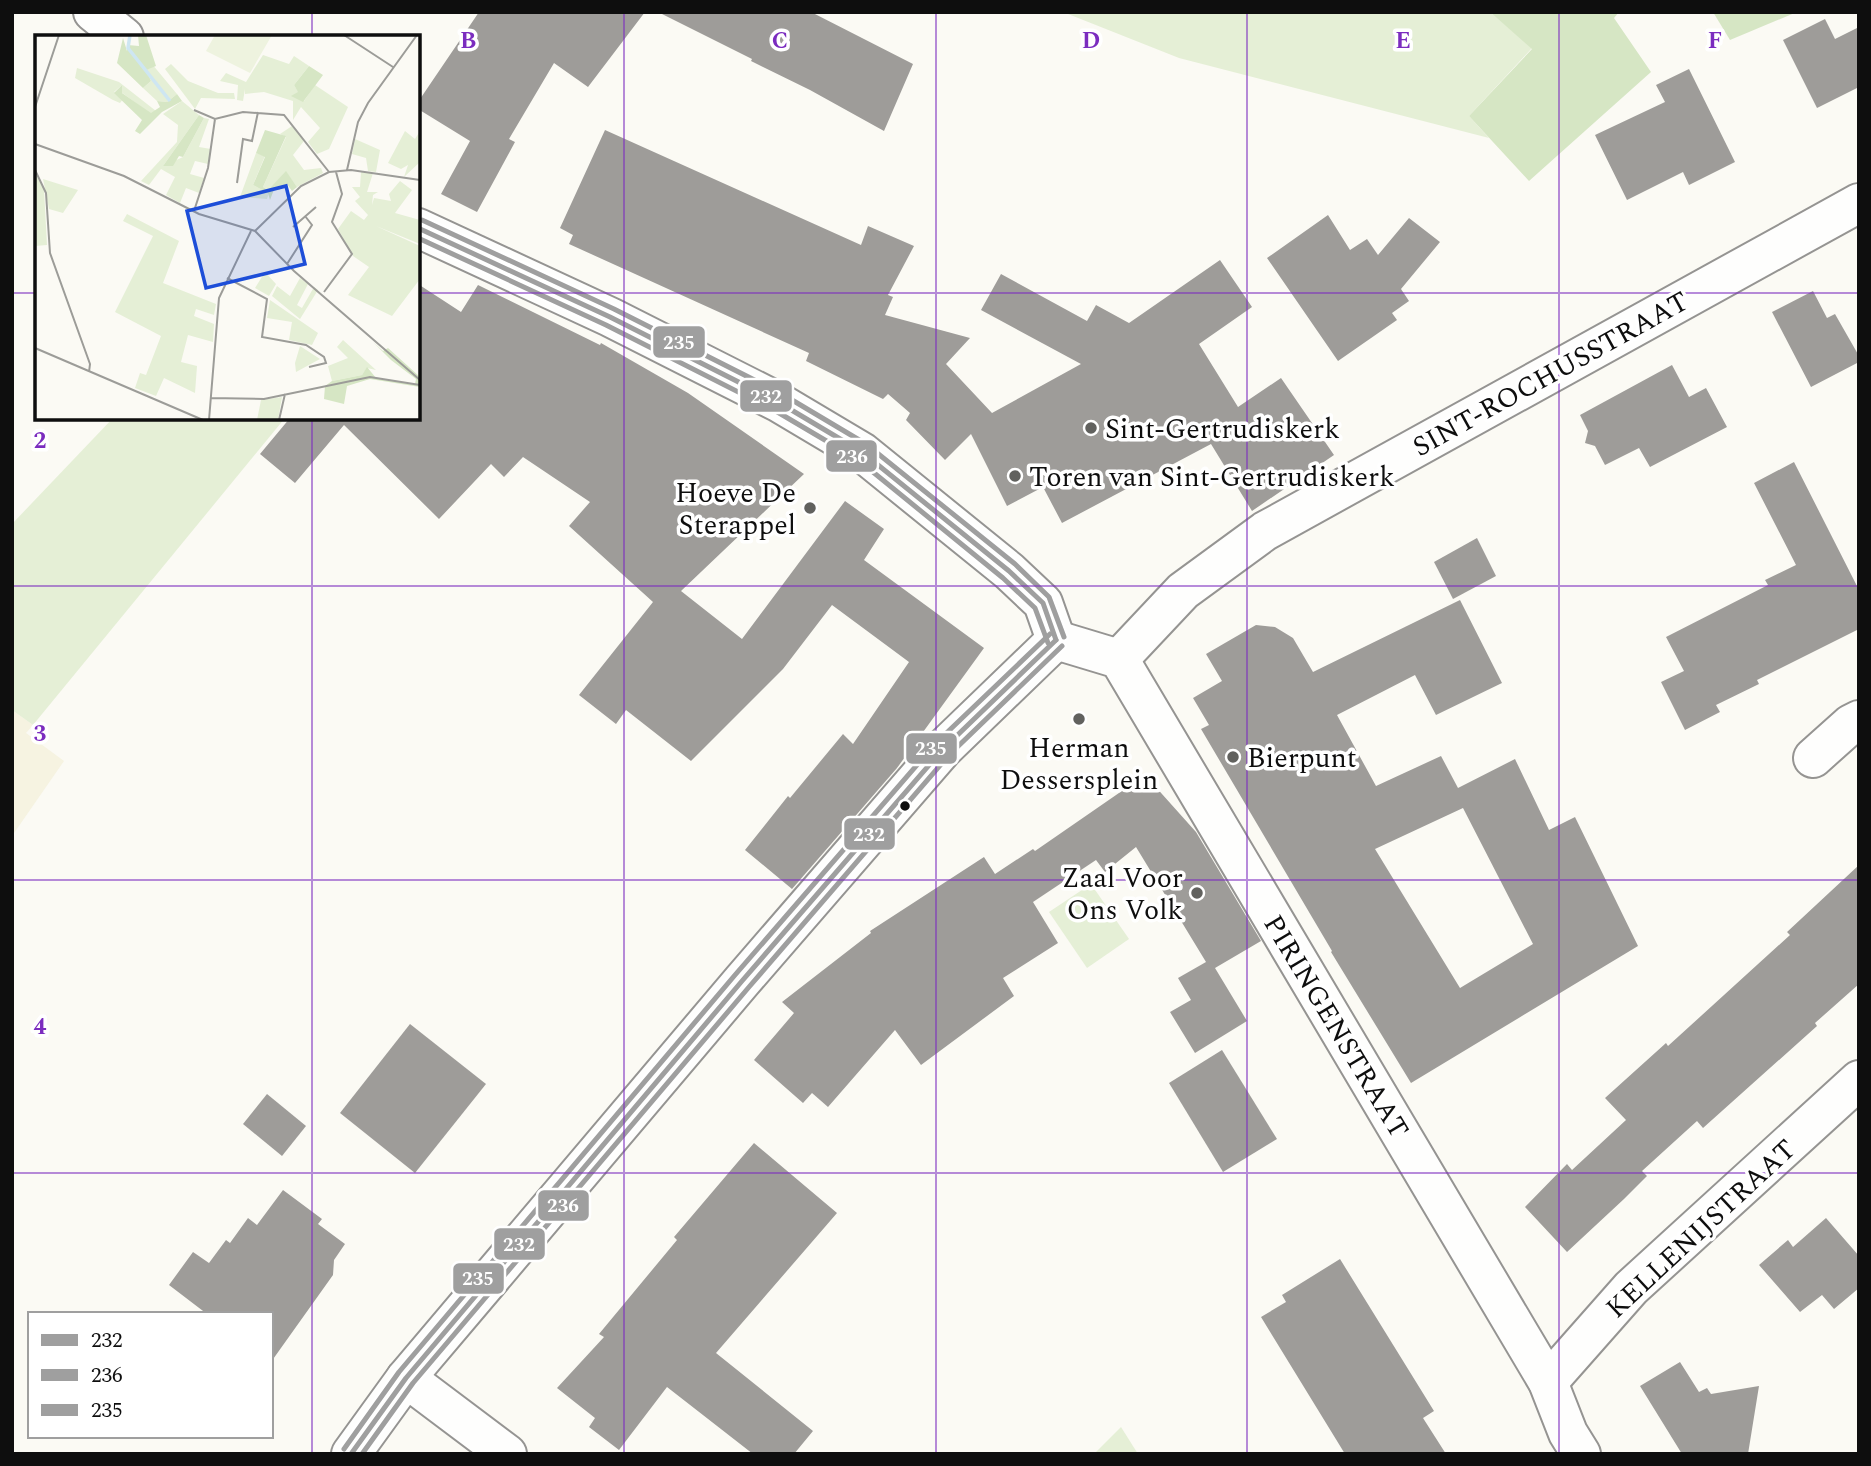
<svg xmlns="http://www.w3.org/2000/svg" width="1871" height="1466" font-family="Spectral,serif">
	<rect width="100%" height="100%" fill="#fbfaf4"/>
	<path fill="#f6f3e1" d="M12 710 33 725 26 733 64 761 12 836Z"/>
	<g fill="#e5efd6">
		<path d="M1063 12H1490L1532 48 1469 116 1489 138 1179 58Z"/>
		<path d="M113 418H285L33 725 12 710V524Z"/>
		<path d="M1091 884 1129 939 1087 968 1049 912Z"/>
		<path d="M1121 1427 1138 1454H1094Z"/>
	</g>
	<g fill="#d6e6c4">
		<path d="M1490 12H1619L1614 18 1651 72 1529 181 1469 116 1532 49Z"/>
		<path d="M1713 12H1797L1730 40Z"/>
	</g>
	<g fill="#9e9c99" fill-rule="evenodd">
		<path d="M479 12H645L588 87 554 63 509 139 515 142 477 212 441 194 470 141 418 109V102Z"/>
		<path d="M658 12H811L913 64 884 131 810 90 751 61 752 59Z"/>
		<path d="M1825 19 1835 39 1859 27V87L1817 108 1783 40Z"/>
		<path d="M1689 69 1735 162 1689 185 1683 172 1627 200 1595 135 1665 102 1656 85Z"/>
		<path d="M605 130 861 245 868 226 914 246 888 295 893 297 885 315 970 338 946 364 992 413 1081 364 981 310 1001 274 1087 321 1096 305 1129 323 1220 260 1252 307 1199 344 1238 407 1281 378 1334 455 1252 511 1211 444 1062 523 1043 487 1007 506 971 434 945 460 906 420 910 413 888 394 883 399 806 361 809 353 569 244 573 235 560 228Z"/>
		<path d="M1328 215 1350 250 1367 239 1378 255 1409 218 1440 242 1401 289 1409 301 1392 313 1397 320 1338 361 1267 258Z"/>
		<path d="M418 284 461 312 478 285 600 345 601 343 688 393 804 474 681 591 742 639 845 501 884 529 864 560 984 648 897 768 792 889 745 850 788 796 790 798 843 734 853 744 909 662 832 605 783 669 691 761 626 710 616 724 579 695 653 602 569 526 590 502 523 457 504 477 491 464 439 519 344 425 295 483 260 454 290 418H418Z"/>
		<path d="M1813 291 1827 318 1835 314 1859 356V362L1811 387 1772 312Z"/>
		<path d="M1672 365 1689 397 1706 388 1727 427 1650 467 1639 448 1605 465 1595 446 1585 443 1588 431 1580 415Z"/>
		<path d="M1794 462 1859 590V629L1757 680 1759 684 1716 705 1720 712 1685 730 1661 682 1684 671 1666 637 1768 585 1765 580 1796 565 1754 483Z"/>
		<path d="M1477 538 1496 576 1453 599 1434 562Z"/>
		<path d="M1460 600 1502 683 1436 715 1415 675 1337 715 1376 786 1441 756 1458 788 1515 759 1549 830 1575 817 1638 946 1411 1083 1331 952 1332 951 1201 729 1209 725 1193 698 1222 681 1206 654 1256 625 1275 627 1293 638 1313 672ZM1463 808 1533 944 1460 988 1375 849Z"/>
		<path d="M1145 775 1196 832 1261 941 1215 968 1247 1021 1195 1053 1170 1012 1191 1000 1178 978 1206 962 1136 847 1105 872 1096 860 1033 902 1058 943 1003 978 1014 996 921 1065 895 1030 828 1107 812 1093 803 1103 754 1060 794 1013 782 1002 871 933 870 931 984 857 995 874 1033 849 1035 851Z"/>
		<path d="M1859 865V984L1815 1023 1817 1026 1703 1128 1697 1121 1642 1171 1647 1176 1624 1199 1567 1252 1525 1207 1567 1164 1572 1170 1626 1120 1605 1098 1666 1043 1668 1046 1790 935 1787 932Z"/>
		<path d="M410 1024 486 1084 415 1173 340 1113Z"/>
		<path d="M1222 1050 1277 1139 1223 1172 1169 1083Z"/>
		<path d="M267 1094 306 1126 282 1156 243 1124Z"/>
		<path d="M754 1143 837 1213 716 1353 813 1431 794 1454H753L667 1387 619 1450 589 1427 595 1418 557 1388 604 1337 599 1334 677 1240 674 1237Z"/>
		<path d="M283 1190 322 1219 318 1224 345 1244 334 1260 333 1275 271 1362V1314H207L169 1285 193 1252 209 1263 226 1240 230 1243 248 1218 257 1225Z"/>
		<path d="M1826 1218 1859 1256V1288L1834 1309 1822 1295 1800 1312 1759 1265 1788 1240 1793 1247Z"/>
		<path d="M1340 1259 1434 1411 1423 1418 1446 1454H1345L1261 1317 1286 1302 1282 1295Z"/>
		<path d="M1680 1362 1699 1392 1707 1388 1711 1394 1759 1386 1748 1454H1682L1640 1386Z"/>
	</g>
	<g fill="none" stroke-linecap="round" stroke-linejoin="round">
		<g stroke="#959492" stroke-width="42">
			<g id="street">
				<path d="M93 12 124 37"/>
				<path d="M418 228 610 317 778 402 862 452 1009 571 1043 603 1056 640"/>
				<path d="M1056 640 1119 659 1548 1382 1568 1433 1581 1454"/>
				<path d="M1119 659 1183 591 1265 531 1859 203"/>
				<path d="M1813 758 1851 724 1859 720"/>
				<path d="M406 1378 507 1454"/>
				<path d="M1548 1382 1631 1288 1859 1080"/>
				<path d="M351 1454 406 1378 742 981 943 749 1056 640"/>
			</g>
		</g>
		<use href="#street" stroke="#fefefd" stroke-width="38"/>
		<g stroke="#fff" stroke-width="10">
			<g id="bus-1">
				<path d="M418 228 610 317 778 402 862 452 1009 571 1043 603 1056 640"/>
				<path d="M351 1454 406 1378 742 981 943 749 1056 640"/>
			</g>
		</g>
		<g stroke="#fff" stroke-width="10">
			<g id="bus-2">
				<path d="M418 238 606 325 774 410 857 459 1003 578 1035 608 1048 643"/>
				<path d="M362 1454 413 1383 749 987 949 755 1062 646"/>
			</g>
		</g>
		<g stroke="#fff" stroke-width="10">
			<g id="bus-3">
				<path d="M422 220 614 309 782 394 866 444 1015 564 1049 597 1064 637"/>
				<path d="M344 1449 399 1372 735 975 936 743 1050 634"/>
			</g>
		</g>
		<use href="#bus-1" stroke="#9f9f9f" stroke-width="5"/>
		<use href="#bus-2" stroke="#9f9f9f" stroke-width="5"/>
		<use href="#bus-3" stroke="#9f9f9f" stroke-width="5"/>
	</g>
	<path fill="none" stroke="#7b2cbf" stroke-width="2" stroke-opacity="0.55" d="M312 12V37M624 12V1454M936 12V1454M1247 12V1454M1559 12V1454M12 293H37M418 293H1859M312 418V1454M12 586H1859M12 880H1859M12 1173H1859"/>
	<g fill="#61615e" stroke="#fff" stroke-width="2.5">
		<circle cx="1091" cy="428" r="7"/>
		<circle cx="1015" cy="476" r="7"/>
		<circle cx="810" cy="508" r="7"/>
		<circle cx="1079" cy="719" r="7"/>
		<circle cx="1233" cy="757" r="7"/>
		<circle cx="1197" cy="893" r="7"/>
	</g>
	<circle fill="#0e0e0e" stroke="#fff" stroke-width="2.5" cx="905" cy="806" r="6"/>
	<g text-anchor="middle" stroke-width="7" stroke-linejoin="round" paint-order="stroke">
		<g font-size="28" fill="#0e0e0e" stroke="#fff">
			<text transform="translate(1550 373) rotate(-29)" y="10">SINT-ROCHUSSTRAAT</text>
			<text transform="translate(1337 1026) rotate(59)" y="10">PIRINGENSTRAAT</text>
			<text transform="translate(1700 1228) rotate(-43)" y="10">KELLENIJSTRAAT</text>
		</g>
		<g font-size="28" fill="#0e0e0e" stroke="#fff" text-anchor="start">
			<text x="1105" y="438">Sint-Gertrudiskerk</text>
			<text x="1029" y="486">Toren van Sint-Gertrudiskerk</text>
			<text x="796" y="502" text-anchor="end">Hoeve De<tspan x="796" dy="32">Sterappel</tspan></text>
			<text x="1079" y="757" text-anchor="middle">Herman<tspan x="1079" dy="32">Dessersplein</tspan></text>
			<text x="1247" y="767">Bierpunt</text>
			<text x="1183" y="887" text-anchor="end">Zaal Voor<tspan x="1183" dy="32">Ons Volk</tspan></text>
		</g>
	</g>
	<g transform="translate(35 35)">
		<rect width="385" height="385" fill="#fbfaf4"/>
		<path d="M228 20 254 29 259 21 274 31 259 50 269 66 280 50 313 72 294 114 282 119 273 107 285 93 266 72 258 85V66L229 57 210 59V54L208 66 202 65 203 50 185 46 191 38 211 47ZM117 29 142 59 132 67 122 66 108 53 116 46 111 35ZM136 29 153 46 183 58H199L200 64 166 63 160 74 130 34ZM42 33 84 47 121 76 116 79 86 57 87 50 79 57 88 64 85 68 78 65 40 43ZM147 66 164 80 128 131 148 122 169 83 174 84 164 112 176 114 173 129 160 126 155 139 169 143 164 158 151 153 145 168 131 160 140 142 126 134 114 150 106 146 142 107 143 90 128 79ZM257 91 269 106 258 120 269 135 286 133 288 138 262 152 251 137 233 155 228 152 251 102 245 99ZM370 96 380 104 385 96V127L369 142 373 130 366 134 353 128ZM320 104 345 115 341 137 333 136 331 123 317 119ZM221 118 230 121 218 150 234 158 232 164 205 162ZM326 137 338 138 332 157H343L338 160 337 170 339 163 356 166 354 159 365 146 377 155 360 178 385 185V209L341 191 385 211V244L357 281 313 260 334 232 318 221 303 194 316 176 329 185 333 180 320 166 325 162 317 152H325ZM0 138 9 154 12 210 0 211ZM8 144 43 155 28 178 14 174ZM92 179 144 206 128 248 181 269 179 280 161 274 159 281 179 289 178 307 153 300 146 327 162 331 160 358 129 343 121 361 100 353 105 338 111 340 126 301 80 277 118 201 88 186ZM230 237 241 249 234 261 220 253ZM265 243 273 249 262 270 267 273 279 252 283 255 265 284 237 261 242 251 255 261ZM235 265 283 298 277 310 254 305 257 287 232 283ZM308 305 341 335 332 333 327 340 297 346 293 331 313 323 302 312ZM265 311 285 324 261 337 260 328ZM247 362 243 385H222L226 365Z" fill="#e5efd6"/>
		<path d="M103 0H111L121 31 111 35 116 46 108 53 82 28 88 3 92 16 93 10 104 11ZM274 31 288 40 268 67 256 61 263 57 259 50ZM87 50V58L116 78 125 72 122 66 132 67 142 59 147 66 127 77 105 99 100 96 107 85 79 58ZM164 80 169 83 148 122 144 121 138 131H128ZM230 95 251 101 228 152 233 155 251 136 262 152 257 156 252 149 244 155 240 152 235 165 233 158 218 150 230 122 221 118ZM338 307 348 316 353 313 385 342V352L335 344 312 351 309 369 289 364 290 351 297 346 327 340 332 332 341 343 380 349 381 344 356 325Z" fill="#d6e6c4"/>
		<path d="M180 0H237L215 38 171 16Z" fill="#eef3df"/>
		<path fill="none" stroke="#cee6f2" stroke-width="3.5" d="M95 0 93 13 135 66"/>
		<path fill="none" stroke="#9c9c98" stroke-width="2" d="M309 0 358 32M0 72 24 0M159 75 180 84 208 77 249 80 294 137M0 109 89 141 164 179 220 196 259 236 385 345M0 135 11 158 15 218 55 329 54 337M312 135 323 87 333 68 382 0M202 148 208 104 217 106 223 77M159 176 173 133 180 84M258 192 281 172M220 196 266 151 294 137 316 135 385 145M252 229 277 190 270 181M192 243 232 264 227 302 271 310 289 322 291 328 274 332M289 257 317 219 297 187 307 159 301 137M0 313 168 385M175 363 229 364 335 342 385 350M174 385 184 263 216 196M244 385 250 359"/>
		<path fill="#1d4ed8" fill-opacity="0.15" stroke="#1d4ed8" stroke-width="3.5" d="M251 151 270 229 171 253 152 176Z"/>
		<rect width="385" height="385" fill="none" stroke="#0e0e0e" stroke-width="3.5"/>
	</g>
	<g font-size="23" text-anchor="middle" font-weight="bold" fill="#7b2cbf" stroke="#fff" stroke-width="7" stroke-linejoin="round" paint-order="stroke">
		<text x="468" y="48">B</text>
		<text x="780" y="48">C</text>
		<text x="1091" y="48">D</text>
		<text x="1403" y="48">E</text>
		<text x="1715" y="48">F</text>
		<text x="40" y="448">2</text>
		<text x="40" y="741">3</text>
		<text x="40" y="1034">4</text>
	</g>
	<g stroke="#fff" stroke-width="2.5">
		<rect x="652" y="325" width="54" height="34" rx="7" fill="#9f9f9f"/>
		<rect x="739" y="379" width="54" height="34" rx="7" fill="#9f9f9f"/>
		<rect x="825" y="439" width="53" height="34" rx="7" fill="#9f9f9f"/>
		<rect x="905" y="732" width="53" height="33" rx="7" fill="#9f9f9f"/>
		<rect x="843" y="817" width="53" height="34" rx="7" fill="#9f9f9f"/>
		<rect x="537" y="1189" width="53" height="33" rx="7" fill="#9f9f9f"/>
		<rect x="493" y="1227" width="53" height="34" rx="7" fill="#9f9f9f"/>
		<rect x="452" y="1262" width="53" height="33" rx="7" fill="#9f9f9f"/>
	</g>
	<g font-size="19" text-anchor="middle" font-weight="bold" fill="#fff">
		<text x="679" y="349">235</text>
		<text x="766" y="403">232</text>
		<text x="852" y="463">236</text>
		<text x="931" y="755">235</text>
		<text x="869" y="841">232</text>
		<text x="563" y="1212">236</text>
		<text x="519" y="1251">232</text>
		<text x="478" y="1285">235</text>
	</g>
	<rect width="1871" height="1466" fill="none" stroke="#0e0e0e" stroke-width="28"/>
	<rect x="28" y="1312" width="245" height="126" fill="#ffffff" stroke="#9f9f9f" stroke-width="2"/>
	<rect x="42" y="1335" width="35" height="10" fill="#9f9f9f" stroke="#9f9f9f" stroke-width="2"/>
	<text x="91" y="1347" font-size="21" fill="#0e0e0e">232</text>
	<rect x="42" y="1370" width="35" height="10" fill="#9f9f9f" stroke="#9f9f9f" stroke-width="2"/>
	<text x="91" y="1382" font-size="21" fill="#0e0e0e">236</text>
	<rect x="42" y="1405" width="35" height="10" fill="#9f9f9f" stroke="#9f9f9f" stroke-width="2"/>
	<text x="91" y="1417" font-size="21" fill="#0e0e0e">235</text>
</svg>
